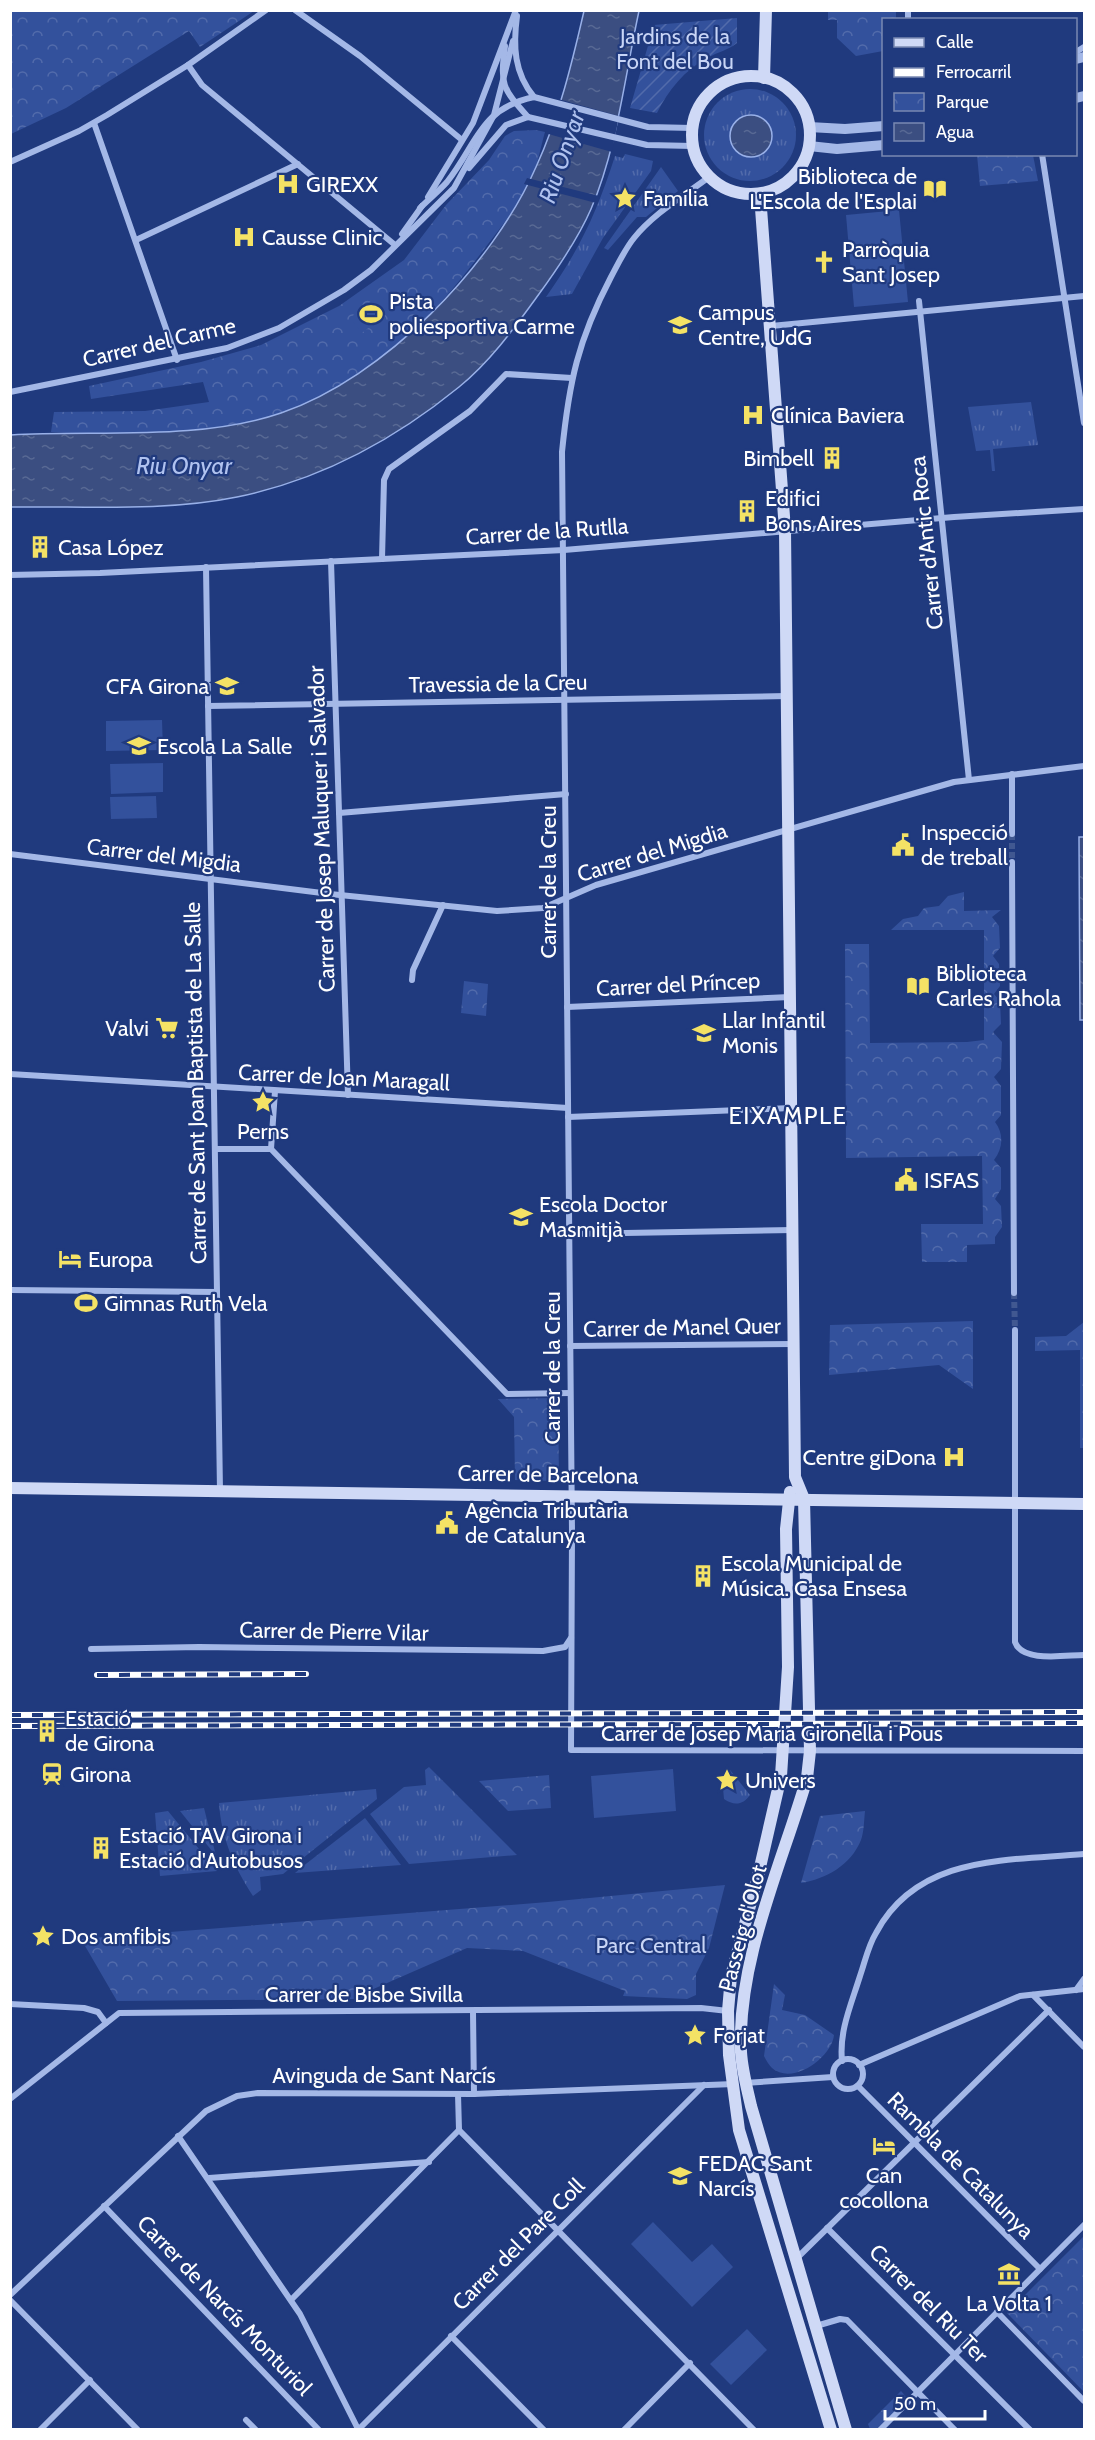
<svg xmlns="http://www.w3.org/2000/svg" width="1095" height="2440" font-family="Cabin,sans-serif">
	<defs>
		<pattern id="grass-tufts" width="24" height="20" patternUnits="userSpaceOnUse" patternTransform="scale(1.5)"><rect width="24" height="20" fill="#33519c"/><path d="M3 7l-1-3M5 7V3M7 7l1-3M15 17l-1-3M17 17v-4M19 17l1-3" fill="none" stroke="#526bab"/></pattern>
		<pattern id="park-crowns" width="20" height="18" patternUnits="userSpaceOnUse" patternTransform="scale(1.5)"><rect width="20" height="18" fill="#33519c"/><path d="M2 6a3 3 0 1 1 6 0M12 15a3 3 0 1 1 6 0" fill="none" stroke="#526bab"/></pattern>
		<pattern id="garden-furrows" width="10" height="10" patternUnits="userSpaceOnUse" patternTransform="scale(1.5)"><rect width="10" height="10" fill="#33519c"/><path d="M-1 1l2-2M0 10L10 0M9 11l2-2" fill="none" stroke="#526bab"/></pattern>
		<pattern id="water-ripples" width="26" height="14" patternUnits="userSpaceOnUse" patternTransform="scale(1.5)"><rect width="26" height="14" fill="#3b4e81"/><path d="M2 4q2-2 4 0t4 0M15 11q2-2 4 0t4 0" fill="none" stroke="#586994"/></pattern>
	</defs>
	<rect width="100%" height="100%" fill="#203a7e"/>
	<g fill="url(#grass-tufts)">
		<circle cx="750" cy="135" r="46"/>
		<path d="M625 154 653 161 651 171 603 238 572 294 546 297C580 249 597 212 615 156L623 158Z"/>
		<path d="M661 167 678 191 646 217H637L608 250 604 248Z"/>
		<path d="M1031 402 1038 445 993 449 995 471H992L990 450 976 451 968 407Z"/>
		<path d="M429 1767 517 1855 409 1864 370 1814 404 1787 426 1785 425 1770Z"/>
		<path d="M730 1770 750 1795C743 1805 734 1806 724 1799L722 1776Z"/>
		<path d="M376 1789 377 1799 283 1874 260 1877 261 1890 253 1896C234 1867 221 1837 219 1803Z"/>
		<path d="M204 1808 216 1856 180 1811Z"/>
		<path d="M168 1811 217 1871 160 1876 155 1813Z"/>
		<path d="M365 1818 401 1865 295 1873 302 1867Z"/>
	</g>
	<g fill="url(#park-crowns)">
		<path d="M11 11H254L200 47 189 31 66 108 11 134Z"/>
		<path d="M828 11H896V19L884 20 883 51 856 56 837 38V20H828Z"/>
		<path d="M536 130 545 132C541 145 539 159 534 172 523 199 503 225 485 248 432 319 367 386 280 414 217 434 117 436 51 432L54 412 145 411 209 402 203 382 91 399 89 386 201 362 261 345 339 306 404 260 446 205 489 160 505 136 514 131Z"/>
		<path d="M977 155H1033L1038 181 980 186Z"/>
		<path d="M964 892V911L1001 910 992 917 999 926 1000 948 993 956 999 964 1000 986 994 994 1000 1001 1001 1024 993 1032 1002 1042 1001 1069 994 1077 1001 1086V1115L995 1122C1004 1134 1003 1148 994 1160L1001 1168V1189L995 1199 1001 1206 1002 1227 995 1237V1244L967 1245V1262H922L921 1224H983L982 1156 846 1158 845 944H869L870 1043 967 1042 984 1040V930H891L903 919 918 916 924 908 939 906 948 896Z"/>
		<path d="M464 981 488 984 486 1016 461 1013Z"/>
		<path d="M973 1321V1389L939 1365 829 1375 830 1325Z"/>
		<path d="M1084 1322V1448H1080V1350L1035 1351V1337L1066 1336Z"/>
		<path d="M558 1398 559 1481 515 1480 514 1417 498 1399Z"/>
		<path d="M549 1775 551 1808 508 1811 479 1781Z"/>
		<path d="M865 1811C864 1820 864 1832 861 1840 851 1865 826 1879 801 1883L820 1816Z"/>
		<path d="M725 1885 709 1948 696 1974V1995L687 1999 623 1996 625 1991 523 1951 467 1948 362 1994V1999L117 2001 81 1939 548 1902Z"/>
		<path d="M774 1984 785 1995 782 2010 805 2015 834 2035C832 2057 793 2086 772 2068 769 2065 766 2060 764 2056Z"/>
		<path d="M1084 2236V2392L1007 2313Z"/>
		<path d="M901 2391 908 2399 877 2429H870L868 2424Z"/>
	</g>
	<path fill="url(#garden-furrows)" d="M737 18V43C728 50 718 52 707 58 685 70 668 90 657 113L630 108 654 25Z"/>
	<g fill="#33519c">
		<path d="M899 210 908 302 854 307 846 215Z"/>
		<path d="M380 294 392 309 362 333 350 318Z"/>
		<path d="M162 720 163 750 106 751V721Z"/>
		<path d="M163 763V792L111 794 110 764Z"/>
		<path d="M156 796 157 818 111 819 110 797Z"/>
		<path d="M673 1769 676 1811 594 1818 591 1776Z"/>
		<path d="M653 2222 692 2262 712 2244 733 2267 692 2307 631 2244Z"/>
		<path d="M747 2329 767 2350 731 2385 710 2364Z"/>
	</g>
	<g fill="url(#water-ripples)" stroke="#98b0e8" stroke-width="1.5">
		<path d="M584 11H639C625 75 617 149 591 209 578 239 558 268 539 294 515 327 491 361 459 387 394 440 320 480 237 497 164 512 85 506 11 507V435C96 430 199 441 281 413 384 378 493 265 536 167 559 117 572 63 584 11Z"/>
		<circle cx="751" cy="136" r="21"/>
		<path d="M1079 837H1084V1020H1080Z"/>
	</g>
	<g fill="#203a7e">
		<path d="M558 99 619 116 612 152 545 133Z"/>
		<path d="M527 178 599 196 596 203 524 184Z"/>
	</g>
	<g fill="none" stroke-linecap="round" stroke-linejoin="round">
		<g stroke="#415891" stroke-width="6" stroke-dasharray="6 3" stroke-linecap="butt">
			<path d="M1012 834V862"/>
			<path d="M1014 1293 1015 1330"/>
		</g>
		<g stroke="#a4b8e7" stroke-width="6">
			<path d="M295 10 360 56 462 140"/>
			<path d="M908 10V20"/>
			<path d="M517 16C513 46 514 73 534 97"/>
			<path d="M505 46C500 85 502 88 528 117"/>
			<path d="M1076 52 1084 47"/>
			<path d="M188 65 202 85 395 245"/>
			<path d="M528 117 647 145 693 146"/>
			<path d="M94 123 177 360"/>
			<path d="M1042 154 1084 423"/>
			<path d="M10 162 79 131 107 115 188 65 266 10"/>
			<path d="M469 168 506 125 528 117"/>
			<path d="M709 177C684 196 654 213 634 238 625 249 618 264 611 277 578 340 569 382 562 452L572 1532 571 1750 1084 1751"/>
			<path d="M428 197 473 123 516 10"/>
			<path d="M420 208C429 199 439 191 447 182 478 143 479 109 534 97L648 127 692 128"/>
			<path d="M402 234 422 206"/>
			<path d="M136 240 298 164"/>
			<path d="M919 301 969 780"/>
			<path d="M771 326 1084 296"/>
			<path d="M10 392 227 348 279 328 344 290 371 270 454 188 494 115 513 41"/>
			<path d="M382 559 384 480 389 469 470 411 506 374 572 378"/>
			<path d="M331 561 348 1095"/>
			<path d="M206 567 220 1491"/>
			<path d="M10 575 100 573 564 550 954 517 1084 509"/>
			<path d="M208 706 787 696"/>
			<path d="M1012 774V834"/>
			<path d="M339 813 566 794"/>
			<path d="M10 854 330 894 497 911 543 908 596 885 954 782 1084 766"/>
			<path d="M1012 862 1014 1293"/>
			<path d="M412 980 413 970 443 905"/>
			<path d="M567 1007 790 997"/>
			<path d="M10 1074 568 1108"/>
			<path d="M568 1117 791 1108"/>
			<path d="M215 1149H271"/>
			<path d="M271 1149 507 1394 570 1393"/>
			<path d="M271 1149 275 1091"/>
			<path d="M569 1234 793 1230"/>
			<path d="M10 1290 217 1292"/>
			<path d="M1015 1330V1642C1022 1663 1066 1655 1084 1655"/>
			<path d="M570 1346 793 1344"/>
			<path d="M91 1649 199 1647 543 1651 565 1647 571 1638"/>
			<path d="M1076 1990 1084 1979"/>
			<path d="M1033 1995 1084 2047"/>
			<path d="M10 2004 84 2008 98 2012 106 2023"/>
			<path d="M473 2012 474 2094"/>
			<circle cx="848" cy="2074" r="15"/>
			<path d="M842 2061C839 2031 851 2005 860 1976 865 1962 868 1946 876 1933 918 1854 1008 1861 1084 1854"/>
			<path d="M859 2065 1020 1996 1084 1989"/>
			<path d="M744 2083 833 2077"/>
			<path d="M858 2086 1040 2269"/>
			<path d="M458 2094 459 2130 754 2430"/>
			<path d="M10 2099 119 2013 701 2008 728 2011"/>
			<path d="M178 2136 300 2314 358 2429"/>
			<path d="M209 2178 429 2162"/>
			<path d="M104 2206 319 2430"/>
			<path d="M827 2228 1030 2430"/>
			<path d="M797 2258 1049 2010"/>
			<path d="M10 2295 206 2111 237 2096 258 2093 474 2094 734 2084"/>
			<path d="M10 2300 138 2430"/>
			<path d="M291 2300 459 2130"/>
			<path d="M997 2312 1084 2401"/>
			<path d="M816 2326 840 2319 847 2320 955 2430"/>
			<path d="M451 2336 544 2430"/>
			<path d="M246 2420 256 2430"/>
			<path d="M40 2430 90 2380"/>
			<path d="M358 2430 704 2085"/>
			<path d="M624 2430 690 2363"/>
			<path d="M880 2430 1084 2225"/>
		</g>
		<g stroke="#a4b8e7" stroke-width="10">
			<path d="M1076 59 1084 57"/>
			<path d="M1076 98 1084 96"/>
			<path d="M809 127 845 129 884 126"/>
			<path d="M809 146 837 149 884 145"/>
		</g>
		<g stroke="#cfd9f6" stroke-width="12">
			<circle cx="751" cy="135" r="59"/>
			<path d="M764 78 766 10"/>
			<path d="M760 195 785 530 795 1477 804 1499 810 1751 807 1778C782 1864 737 1960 741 2052 742 2070 747 2088 751 2106L846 2430"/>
			<path d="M10 1488 1084 1504"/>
			<path d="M790 1492 786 1529 788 1667 781 1776 758 1876 731 1976 728 2011 729 2055 739 2130 831 2430"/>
		</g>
		<g stroke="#fff" stroke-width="6">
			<g id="rail">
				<path d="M97 1675 306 1674"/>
				<path d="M10 1715 1084 1712"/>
				<path d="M10 1726 1084 1723"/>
			</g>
		</g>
		<use href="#rail" stroke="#203a7e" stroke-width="4" stroke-dasharray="11" stroke-linecap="butt"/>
	</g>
	<defs>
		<g id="hospital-bare" transform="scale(1.8)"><path d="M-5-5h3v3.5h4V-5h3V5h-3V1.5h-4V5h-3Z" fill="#f4e265" stroke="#203a7e" stroke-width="2.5" paint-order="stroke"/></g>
		<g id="library-bare" transform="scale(1.8)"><path d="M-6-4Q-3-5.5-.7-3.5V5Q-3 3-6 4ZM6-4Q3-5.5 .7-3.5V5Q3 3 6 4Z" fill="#f4e265" stroke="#203a7e" stroke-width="2.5" paint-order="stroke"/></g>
		<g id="sight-bare" transform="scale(1.8)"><path d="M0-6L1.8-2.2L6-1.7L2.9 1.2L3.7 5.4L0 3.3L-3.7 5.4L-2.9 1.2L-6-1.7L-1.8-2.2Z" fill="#f4e265" stroke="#203a7e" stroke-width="2.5" paint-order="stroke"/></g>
		<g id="church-bare" transform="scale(1.8)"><path d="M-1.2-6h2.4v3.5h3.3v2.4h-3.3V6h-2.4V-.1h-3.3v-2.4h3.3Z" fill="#f4e265" stroke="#203a7e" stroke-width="2.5" paint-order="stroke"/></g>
		<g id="stadium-bare" transform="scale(1.8)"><path d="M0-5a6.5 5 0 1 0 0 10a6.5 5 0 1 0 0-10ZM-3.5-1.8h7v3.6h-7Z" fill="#f4e265" stroke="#203a7e" stroke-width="2.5" paint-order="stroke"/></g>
		<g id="university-bare" transform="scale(1.8)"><path d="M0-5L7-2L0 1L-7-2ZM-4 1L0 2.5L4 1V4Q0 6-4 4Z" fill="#f4e265" stroke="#203a7e" stroke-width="2.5" paint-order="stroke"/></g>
		<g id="building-bare" transform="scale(1.8)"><path d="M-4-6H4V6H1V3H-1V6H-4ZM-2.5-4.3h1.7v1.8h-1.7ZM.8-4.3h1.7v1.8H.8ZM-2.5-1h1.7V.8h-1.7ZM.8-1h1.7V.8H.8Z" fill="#f4e265" stroke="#203a7e" stroke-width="2.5" paint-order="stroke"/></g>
		<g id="school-bare" transform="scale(1.8)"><path d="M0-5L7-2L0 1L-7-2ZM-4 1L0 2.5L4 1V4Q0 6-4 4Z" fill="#f4e265" stroke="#203a7e" stroke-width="2.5" paint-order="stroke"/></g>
		<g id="civic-bare" transform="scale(1.8)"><path d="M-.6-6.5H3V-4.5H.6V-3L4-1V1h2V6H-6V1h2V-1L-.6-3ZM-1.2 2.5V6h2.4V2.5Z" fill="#f4e265" stroke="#203a7e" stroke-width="2.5" paint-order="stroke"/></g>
		<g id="supermarket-bare" transform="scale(1.8)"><path d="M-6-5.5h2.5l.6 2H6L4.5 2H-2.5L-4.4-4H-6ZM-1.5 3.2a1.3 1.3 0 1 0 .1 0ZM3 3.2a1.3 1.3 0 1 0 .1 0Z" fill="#f4e265" stroke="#203a7e" stroke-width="2.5" paint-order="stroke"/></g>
		<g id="hotel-bare" transform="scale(1.8)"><path d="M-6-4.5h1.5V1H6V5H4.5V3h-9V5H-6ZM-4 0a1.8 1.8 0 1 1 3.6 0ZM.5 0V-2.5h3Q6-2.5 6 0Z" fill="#f4e265" stroke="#203a7e" stroke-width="2.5" paint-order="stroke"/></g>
		<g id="station-bare" transform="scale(1.8)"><path d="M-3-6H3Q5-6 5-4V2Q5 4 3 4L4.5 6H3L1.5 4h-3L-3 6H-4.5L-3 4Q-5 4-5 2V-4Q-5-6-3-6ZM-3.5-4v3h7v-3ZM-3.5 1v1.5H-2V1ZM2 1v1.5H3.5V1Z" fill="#f4e265" stroke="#203a7e" stroke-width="2.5" paint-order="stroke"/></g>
		<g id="museum-bare" transform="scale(1.8)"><path d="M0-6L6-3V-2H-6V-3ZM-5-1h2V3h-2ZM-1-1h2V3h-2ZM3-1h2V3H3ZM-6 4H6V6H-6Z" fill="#f4e265" stroke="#203a7e" stroke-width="2.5" paint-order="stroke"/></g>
	</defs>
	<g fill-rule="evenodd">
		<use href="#hospital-bare" x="288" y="184"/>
		<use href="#library-bare" x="935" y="189"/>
		<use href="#sight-bare" x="625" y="198"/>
		<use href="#hospital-bare" x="244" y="237"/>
		<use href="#church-bare" x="824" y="262"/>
		<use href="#stadium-bare" x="371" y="314"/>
		<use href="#university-bare" x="680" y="325"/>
		<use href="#hospital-bare" x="753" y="415"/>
		<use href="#building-bare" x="832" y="458"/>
		<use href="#building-bare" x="747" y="511"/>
		<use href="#building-bare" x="40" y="547"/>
		<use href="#school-bare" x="227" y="686"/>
		<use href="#school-bare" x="139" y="746"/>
		<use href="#civic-bare" x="903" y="845"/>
		<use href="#library-bare" x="918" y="986"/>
		<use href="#supermarket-bare" x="167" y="1028"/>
		<use href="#school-bare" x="704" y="1033"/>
		<use href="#sight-bare" x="263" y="1102"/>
		<use href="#civic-bare" x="906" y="1180"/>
		<use href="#school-bare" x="521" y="1217"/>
		<use href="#hotel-bare" x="70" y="1259"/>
		<use href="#stadium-bare" x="86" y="1303"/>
		<use href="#hospital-bare" x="954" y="1457"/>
		<use href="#civic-bare" x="447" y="1523"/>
		<use href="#building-bare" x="703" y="1576"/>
		<use href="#building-bare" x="47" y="1731"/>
		<use href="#station-bare" x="52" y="1774"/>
		<use href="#sight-bare" x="727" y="1780"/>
		<use href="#building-bare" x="101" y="1848"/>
		<use href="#sight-bare" x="43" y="1936"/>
		<use href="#sight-bare" x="695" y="2035"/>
		<use href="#hotel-bare" x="884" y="2146"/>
		<use href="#school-bare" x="680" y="2176"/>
		<use href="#museum-bare" x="1009" y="2274"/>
	</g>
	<g text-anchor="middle" stroke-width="4.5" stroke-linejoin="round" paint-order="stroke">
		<g font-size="22" fill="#c8d5f6" stroke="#203a7e">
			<text x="675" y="44">Jardins de la<tspan x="675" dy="25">Font del Bou</tspan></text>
			<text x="651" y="1953">Parc Central</text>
		</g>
		<g font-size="22" fill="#fff" stroke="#203a7e" text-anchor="start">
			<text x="917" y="184" text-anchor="end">Biblioteca de<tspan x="917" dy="25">L'Escola de l'Esplai</tspan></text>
			<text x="306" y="192">GIREXX</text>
			<text x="643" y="206">Família</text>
			<text x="262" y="245">Causse Clinic</text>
			<text x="842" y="257">Parròquia<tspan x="842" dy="25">Sant Josep</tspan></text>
			<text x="389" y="309">Pista<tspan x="389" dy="25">poliesportiva Carme</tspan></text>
			<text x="698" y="320">Campus<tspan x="698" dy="25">Centre, UdG</tspan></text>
			<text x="771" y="423">Clínica Baviera</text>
			<text x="814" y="466" text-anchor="end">Bimbell</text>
			<text x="765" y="506">Edifici<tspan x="765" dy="25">Bons Aires</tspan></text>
			<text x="58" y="555">Casa López</text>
			<text x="209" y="694" text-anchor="end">CFA Girona</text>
			<text x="157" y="754">Escola La Salle</text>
			<text x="921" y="840">Inspecció<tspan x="921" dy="25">de treball</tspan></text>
			<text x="936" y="981">Biblioteca<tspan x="936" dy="25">Carles Rahola</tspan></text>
			<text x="722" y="1028">Llar Infantil<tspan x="722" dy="25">Monis</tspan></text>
			<text x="149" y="1036" text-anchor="end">Valvi</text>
			<text x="263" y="1139" text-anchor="middle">Perns</text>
			<text x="924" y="1188">ISFAS</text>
			<text x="539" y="1212">Escola Doctor<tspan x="539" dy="25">Masmitjà</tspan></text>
			<text x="88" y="1267">Europa</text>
			<text x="104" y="1311">Gimnas Ruth Vela</text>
			<text x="936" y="1465" text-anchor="end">Centre giDona</text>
			<text x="465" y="1518">Agència Tributària<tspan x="465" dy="25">de Catalunya</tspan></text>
			<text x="721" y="1571">Escola Municipal de<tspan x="721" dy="25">Música. Casa Ensesa</tspan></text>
			<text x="65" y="1726">Estació<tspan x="65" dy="25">de Girona</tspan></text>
			<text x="70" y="1782">Girona</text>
			<text x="745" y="1788">Univers</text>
			<text x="119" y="1843">Estació TAV Girona i<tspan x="119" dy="25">Estació d'Autobusos</tspan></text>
			<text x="61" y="1944">Dos amfibis</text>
			<text x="713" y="2043">Forjat</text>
			<text x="698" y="2171">FEDAC Sant<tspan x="698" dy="25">Narcís</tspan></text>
			<text x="884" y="2183" text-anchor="middle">Can<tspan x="884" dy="25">cocollona</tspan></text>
			<text x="1009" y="2311" text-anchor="middle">La Volta 1</text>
		</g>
		<g font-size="22" fill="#fff" stroke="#203a7e">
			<text transform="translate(159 342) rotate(-13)" y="8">Carrer del Carme</text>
			<text transform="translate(547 531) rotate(-4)" y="8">Carrer de la Rutlla</text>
			<text transform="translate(926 543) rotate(-96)" y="8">Carrer d'Antic Roca</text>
			<text transform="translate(498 683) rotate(-1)" y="8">Travessia de la Creu</text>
			<text transform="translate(321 829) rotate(-92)" y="8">Carrer de Josep Maluquer i Salvador</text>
			<text transform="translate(652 852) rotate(-17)" y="8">Carrer del Migdia</text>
			<text transform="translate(164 855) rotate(7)" y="8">Carrer del Migdia</text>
			<text transform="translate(548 882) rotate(-90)" y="8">Carrer de la Creu</text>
			<text transform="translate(678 984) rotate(-3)" y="8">Carrer del Príncep</text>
			<text transform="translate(344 1077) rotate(3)" y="8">Carrer de Joan Maragall</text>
			<text transform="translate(195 1083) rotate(-91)" y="8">Carrer de Sant Joan Baptista de La Salle</text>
			<text transform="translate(682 1327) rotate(-1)" y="8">Carrer de Manel Quer</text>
			<text transform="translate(552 1368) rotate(-90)" y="8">Carrer de la Creu</text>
			<text transform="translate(548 1474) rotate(1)" y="8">Carrer de Barcelona</text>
			<text transform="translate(334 1631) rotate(1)" y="8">Carrer de Pierre Vilar</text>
			<text x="772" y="1741">Carrer de Josep Maria Gironella i Pous</text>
			<text transform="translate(742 1928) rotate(-75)" y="8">Passeig d'Olot</text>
			<text x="364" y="2002">Carrer de Bisbe Sivilla</text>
			<text x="384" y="2083">Avinguda de Sant Narcís</text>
			<text transform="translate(961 2165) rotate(45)" y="8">Rambla de Catalunya</text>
			<text transform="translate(518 2244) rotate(-45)" y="8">Carrer del Pare Coll</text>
			<text transform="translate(929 2303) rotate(45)" y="8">Carrer del Riu Ter</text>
			<text transform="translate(225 2305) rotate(46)" y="8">Carrer de Narcís Monturiol</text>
		</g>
		<g font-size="24" font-style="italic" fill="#b0c2ef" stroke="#203a7e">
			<text transform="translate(562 157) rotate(-71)" y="8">Riu Onyar</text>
			<text x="184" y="474">Riu Onyar</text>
		</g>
		<g font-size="24" letter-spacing="1.5" fill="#fff" stroke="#203a7e">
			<text x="788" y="1124">EIXAMPLE</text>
		</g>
	</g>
	<rect width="1095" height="2440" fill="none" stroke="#ffffff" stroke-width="24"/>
	<rect x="882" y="18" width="195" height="138" fill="#203a7e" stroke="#7989b2" stroke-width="1.5"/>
	<rect x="894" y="38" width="30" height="9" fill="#cfd9f6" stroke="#7989b2" stroke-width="1.5"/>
	<text x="936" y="48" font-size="18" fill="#ffffff">Calle</text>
	<rect x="894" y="68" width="30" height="9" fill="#ffffff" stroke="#7989b2" stroke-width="1.5"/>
	<text x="936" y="78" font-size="18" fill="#ffffff">Ferrocarril</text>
	<rect x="894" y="93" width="30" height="18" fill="url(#park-crowns)" stroke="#7989b2" stroke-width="1.5"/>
	<text x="936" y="108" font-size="18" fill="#ffffff">Parque</text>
	<rect x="894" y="123" width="30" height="18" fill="url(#water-ripples)" stroke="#7989b2" stroke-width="1.5"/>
	<text x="936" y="138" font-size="18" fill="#ffffff">Agua</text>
	<path d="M885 2410v9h100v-9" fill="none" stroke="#ffffff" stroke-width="3"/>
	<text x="894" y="2410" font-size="18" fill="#ffffff" stroke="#203a7e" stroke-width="4.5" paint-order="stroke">50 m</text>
</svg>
